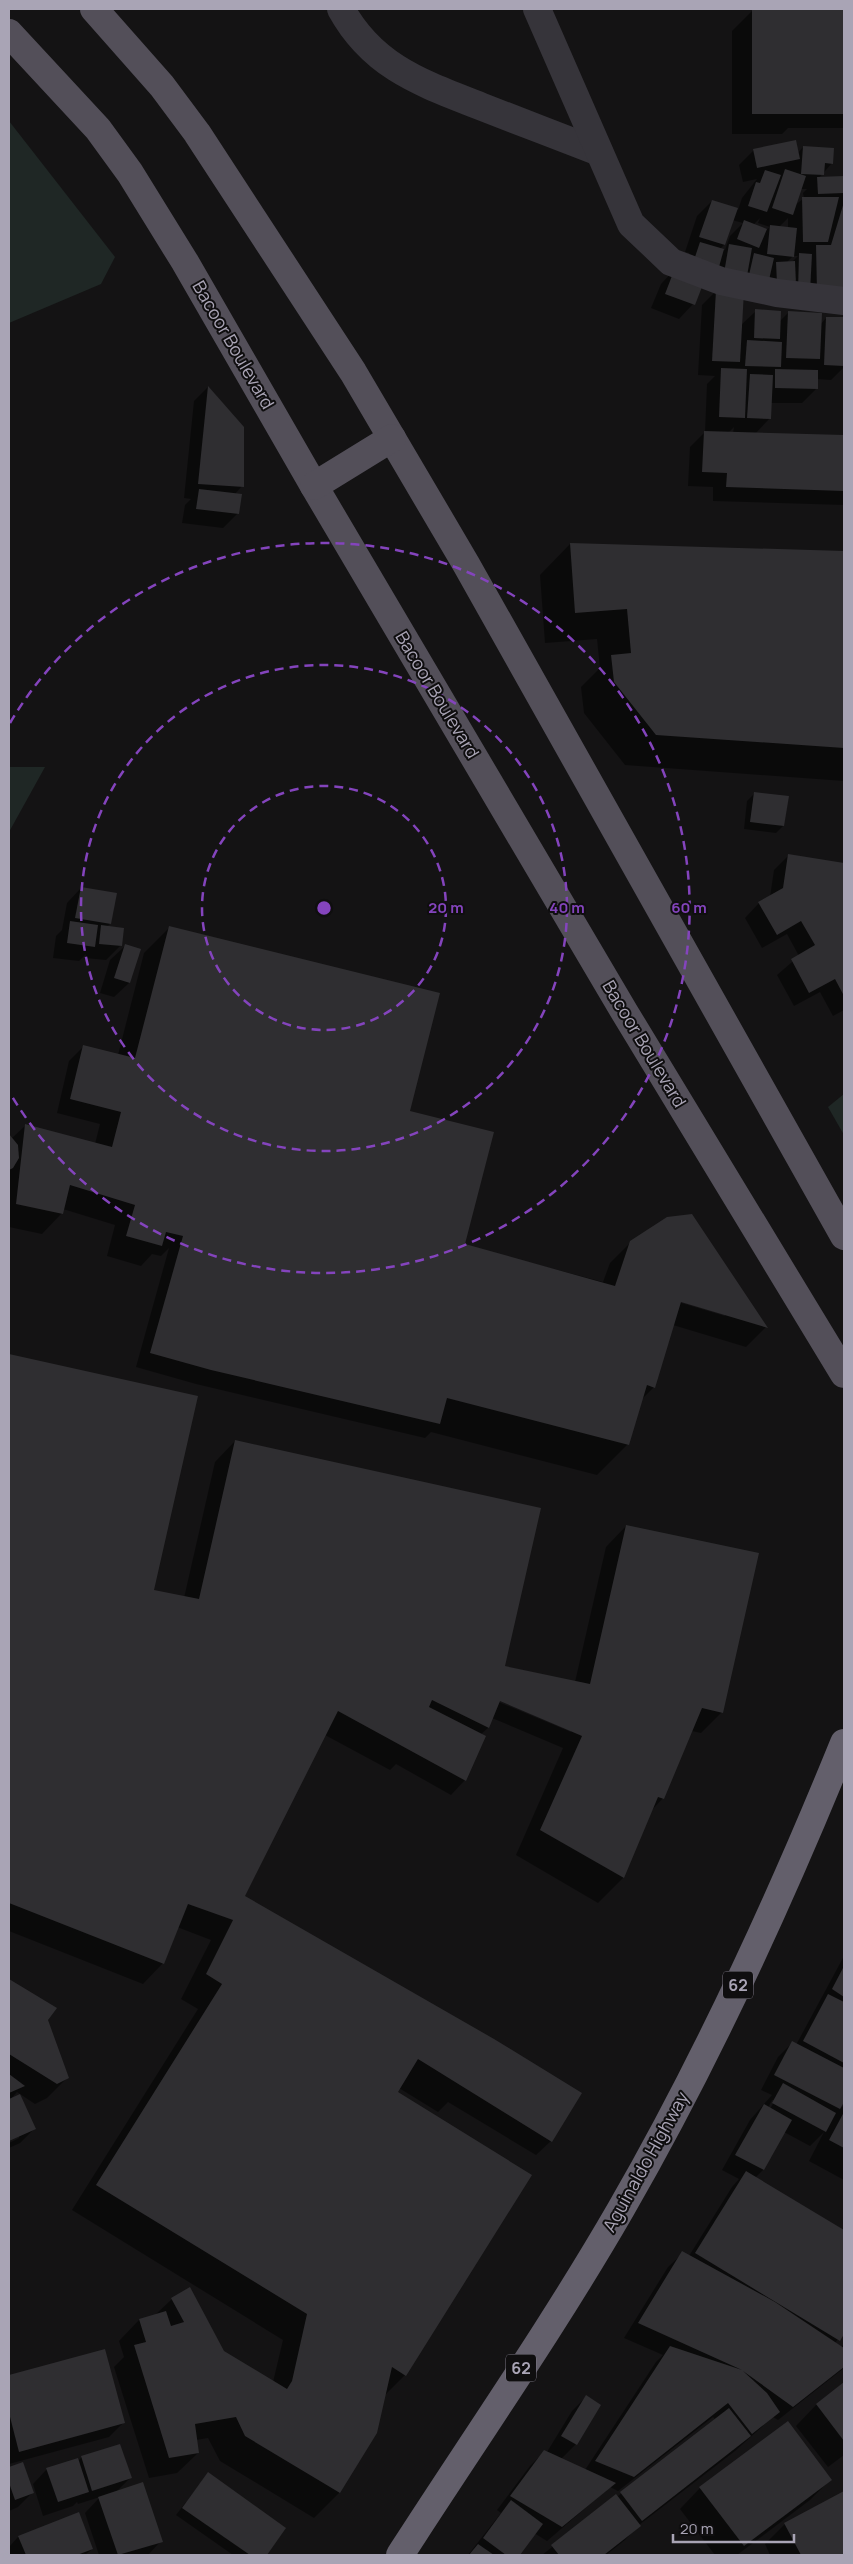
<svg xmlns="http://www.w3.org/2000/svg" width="853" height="2564" font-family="Manrope,sans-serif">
	<rect width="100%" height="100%" fill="#141314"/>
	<g fill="#1f2725">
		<path d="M9 121 115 257 101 284 9 323Z"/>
		<path d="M9 767H45L9 832Z"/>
		<path d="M844 1094V1135L828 1107Z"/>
	</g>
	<g fill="#0007" fill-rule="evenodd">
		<path d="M844 10V128H788L782 134H732V31L752 11Z"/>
		<path d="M803 147 832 163 819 178 844 177V302L743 291 741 325 756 311 779 322 788 313 820 325 826 318H844V367L831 380 816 379V389L802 403H770V418L755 434 844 436V505L713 501V487L688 486 690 447 705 432 707 384 715 376 698 375 702 305 716 291 701 288 693 304 679 319 651 308 661 284 690 253 685 252 697 216 712 201 738 210 742 198 757 179 743 182 739 165 754 150 798 153ZM800 189H807L803 193 804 198 794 206ZM760 218 758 223 770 227 766 230 753 225ZM788 218V228L779 227ZM732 220 743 223 730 236 725 250 720 249 724 245ZM793 256H798L791 263H786ZM734 427 733 433H728Z"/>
		<path d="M208 387 243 427 242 486 235 494 238 513 223 528 182 523 185 505 191 499 184 498 194 401Z"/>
		<path d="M570 544 844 553V781L625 765 584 713 581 687 600 668 597 639 545 643 540 575Z"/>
		<path d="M754 794 783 826 776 833 744 829 747 801Z"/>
		<path d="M789 855 844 864V1010L833 1016 820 992 794 1006 777 975 799 956 787 934 762 948 745 918 759 903 770 897 774 870Z"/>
		<path d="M81 888 110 924 106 927 121 945 106 960 85 958 86 954 79 961 53 958 56 936 62 930 67 903Z"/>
		<path d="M169 928 409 1112 463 1245 603 1282 610 1263 631 1242 766 1327 746 1347 673 1325 654 1387 641 1400 628 1444 597 1475 431 1432 425 1438 196 1384 136 1367 169 1248 161 1256 152 1254 141 1266 107 1256 115 1225 63 1209 62 1213 42 1234 9 1227V1135L12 1138 26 1125 95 1144 100 1124 57 1113 69 1061 83 1047 118 1055 144 953ZM675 1299 725 1313V1316L675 1301Z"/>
		<path d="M125 946 140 950 129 983 114 997 100 993 110 960Z"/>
		<path d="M9 1355 196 1397 152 1591 184 1598 215 1462 235 1441 504 1666 575 1682 606 1547 626 1526 722 1712 701 1733 692 1731 663 1798 652 1810 623 1878 598 1903 516 1855 563 1748 492 1718 488 1728 480 1735 465 1780 451 1795 396 1764 390 1770 325 1735 241 1901 551 2141 536 2155 448 2102 438 2112 399 2088 396 2093 405 2375 384 2396 376 2433 339 2493 314 2518 220 2461 208 2438 196 2440 198 2453 177 2473 149 2478 114 2367 124 2357 119 2341 139 2320 155 2315 172 2299 223 2352 273 2382 283 2340 72 2210 198 2009 181 1999 211 1940 177 1927 163 1963 143 1984 9 1931ZM495 1698 571 1730V1732L494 1700Z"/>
		<path d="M844 1956V2099L839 2110 844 2105V2180L809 2161 824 2132 810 2146 784 2132 763 2170 755 2178 844 2232V2331L835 2343 841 2347 844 2344V2368L778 2420 773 2417 735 2451 639 2525 625 2540 606 2555H542L716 2420 713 2417 618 2491 610 2487 547 2541 534 2533 518 2555H468L501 2513 497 2510 530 2466 545 2451 547 2452 572 2411 586 2397 576 2444 561 2459 585 2470 656 2362 663 2355 624 2338 668 2267 683 2253 689 2256 732 2187 739 2179 722 2170 750 2120 772 2095 761 2090 778 2057 792 2043 796 2045ZM772 2100H775L770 2109 768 2108Z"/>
		<path d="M9 1981 55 2008 47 2020 68 2077 47 2098 35 2104 17 2092 10 2100 34 2129 20 2143 9 2148V2143L19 2138V2135L9 2140Z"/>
		<path d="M104 2351 123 2423 109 2437 9 2464V2377Z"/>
		<path d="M844 2384V2455L828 2467 796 2426 816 2405Z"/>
		<path d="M82 2457 130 2478 115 2493 161 2541 148 2555H99L85 2513 100 2497 78 2504 77 2502 73 2506 43 2516 33 2484 47 2469 78 2461Z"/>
		<path d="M22 2464 33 2492 18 2507 9 2511V2468Z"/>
		<path d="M208 2474 284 2528 265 2555H233L176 2515Z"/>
		<path d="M830 2480 810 2500 737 2555H715L680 2509 700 2488Z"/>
		<path d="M844 2493V2555H770L765 2544 785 2524Z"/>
		<path d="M18 2537 92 2549 85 2555H9V2547Z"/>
	</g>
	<g fill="#2f2e31">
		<path d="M844 9V114H752V10Z"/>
		<path d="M796 140 800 159 757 168 753 149Z"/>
		<path d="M803 146 834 148 833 164 825 163 824 175 801 174Z"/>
		<path d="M785 169 806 176 793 215 772 208Z"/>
		<path d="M765 170 781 175 767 212 748 206 756 182 760 183Z"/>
		<path d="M844 176V193L818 194 817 177Z"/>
		<path d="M802 197H839L828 242H803Z"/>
		<path d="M712 200 738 208 725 245 699 237Z"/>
		<path d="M844 202V291L817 292 816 245H831Z"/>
		<path d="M744 220 767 229 759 248 737 239Z"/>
		<path d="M770 225 797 228 794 257 767 254Z"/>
		<path d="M700 242 724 249 717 274 692 266Z"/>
		<path d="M729 244 752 248 747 276 724 273Z"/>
		<path d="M754 253 774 258 769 280 749 275Z"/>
		<path d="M799 253 812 254 810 292H798Z"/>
		<path d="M795 261 796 284H777L776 262Z"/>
		<path d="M675 268 705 279 695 305 665 294Z"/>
		<path d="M716 290 744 291 740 362 712 361Z"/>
		<path d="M755 309 781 311 780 339 754 338Z"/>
		<path d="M788 311 822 313 820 359 786 358Z"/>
		<path d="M826 317H844V366L824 365Z"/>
		<path d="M747 340 782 342 781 367 745 366Z"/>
		<path d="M721 368 747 369 745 418 719 417Z"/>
		<path d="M775 369 818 370V389L775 388Z"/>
		<path d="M750 374 773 375 771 419 747 418Z"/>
		<path d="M208 386 244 427V487L198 484Z"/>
		<path d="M704 431 844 435V491L726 487 727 473 702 472Z"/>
		<path d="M199 489 242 494 239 514 196 509Z"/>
		<path d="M570 543 844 551V748L656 735 614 682 611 655 631 653 627 609 575 613Z"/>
		<path d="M754 792 789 796 784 826 750 822Z"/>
		<path d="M788 854 844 863V996L835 979 809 993 791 959 815 945 801 921 777 935 758 902 783 888Z"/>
		<path d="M81 887 117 893 111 924 75 918Z"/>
		<path d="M70 921 98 925 95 947 67 943Z"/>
		<path d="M101 925 124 928 122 946 99 944Z"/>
		<path d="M169 926 440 993 410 1111 494 1132 465 1244 615 1286 630 1241 667 1217 692 1214 768 1328 681 1302 655 1388 647 1385 629 1445 447 1398 440 1424 211 1370 150 1353 183 1236 166 1232 162 1246 126 1236 135 1205 70 1185 63 1214 16 1204 25 1124 112 1147 121 1112 70 1099 83 1045 135 1058Z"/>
		<path d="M125 944 141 949 130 983 114 978Z"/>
		<path d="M9 1134 18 1145 19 1158 13 1168 9 1170Z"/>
		<path d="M9 1354 198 1396 154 1590 199 1599 235 1440 541 1508 505 1666 590 1684 626 1525 759 1553 723 1713 702 1708 664 1799 658 1797 624 1878 540 1830 582 1736 500 1701 489 1728 432 1700 429 1707 486 1736 466 1781 338 1711 245 1896 494 2039 582 2093 552 2142 418 2059 398 2092 532 2175 406 2376 392 2367 377 2433 340 2493 245 2436 236 2417 195 2424 199 2453 169 2458 134 2345 146 2342 139 2319 166 2311 171 2326 184 2322 171 2298 190 2287 224 2351 287 2389 292 2381 307 2314 96 2185 222 1984 206 1974 233 1920 188 1904 164 1964 9 1903Z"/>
		<path d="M844 1966V1997L832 1989Z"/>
		<path d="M9 1979 57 2008 48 2020 69 2078 57 2084 9 2054Z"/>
		<path d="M828 1994 844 2002V2063L803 2041Z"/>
		<path d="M792 2041 844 2068V2102L840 2109 774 2075Z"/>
		<path d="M9 2074 25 2086 9 2093Z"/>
		<path d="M783 2083 836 2113 826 2132 772 2103Z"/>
		<path d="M20 2094 36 2129 9 2141V2099Z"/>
		<path d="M764 2104 792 2120 764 2170 735 2155Z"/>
		<path d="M844 2112V2148L829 2140Z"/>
		<path d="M746 2171 844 2230V2334L840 2341 695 2253Z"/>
		<path d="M682 2251 775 2302 844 2348V2367L793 2407 743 2371 767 2393 780 2412 752 2434 728 2403 634 2477 595 2461 670 2346 742 2370 638 2323Z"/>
		<path d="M105 2349 125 2423 19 2452 9 2413V2375Z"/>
		<path d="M844 2382V2441L816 2404Z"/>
		<path d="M586 2395 601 2405 577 2445 561 2436Z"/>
		<path d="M729 2408 751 2436 642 2521 620 2492Z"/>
		<path d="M788 2421 832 2480 744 2546 699 2487Z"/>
		<path d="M120 2444 132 2478 92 2491 81 2456Z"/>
		<path d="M544 2450 616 2483 562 2527 510 2496Z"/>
		<path d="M78 2458 89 2492 58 2502 46 2468Z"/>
		<path d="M23 2462 34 2493 15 2500 9 2483V2467Z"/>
		<path d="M208 2472 286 2528 267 2555H250L182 2508Z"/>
		<path d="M143 2482 163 2542 118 2555 98 2497Z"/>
		<path d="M844 2491V2555H801L784 2523Z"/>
		<path d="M616 2494 641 2526 604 2555H559L551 2545Z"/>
		<path d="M511 2500 543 2524 520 2555H506L483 2538Z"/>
		<path d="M79 2512 93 2549 77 2555H26L18 2536Z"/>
		<path d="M478 2544 494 2555H469Z"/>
	</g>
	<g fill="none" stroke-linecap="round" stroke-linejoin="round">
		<g stroke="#36343a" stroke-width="28">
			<path d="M341 9C374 69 425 84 485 108 523 123 561 137 599 152"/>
			<path d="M537 9 631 224 671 262 721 281 777 293 844 301"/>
		</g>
		<g stroke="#534f59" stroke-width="28">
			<path d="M94 9 162 86 197 133 353 372 466 564 844 1236"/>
			<path d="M9 33 98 129 130 173 185 262 314 486 625 1013 844 1374"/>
			<path d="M314 486 392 438"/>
		</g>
		<path stroke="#635f6b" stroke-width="28" d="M400 2555C474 2440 553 2327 621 2209 707 2060 779 1903 844 1743"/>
	</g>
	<g fill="none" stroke="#8444bd" stroke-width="2.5" stroke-dasharray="9 6">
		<circle cx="324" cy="908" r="122"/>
		<circle cx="324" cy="908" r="243"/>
		<path d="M10 723A365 365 0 1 1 10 1093"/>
	</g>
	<g text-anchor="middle" stroke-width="4" stroke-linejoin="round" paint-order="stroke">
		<g fill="#0f0e0f" stroke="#7b7783" stroke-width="1">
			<rect x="723" y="1971.5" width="30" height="27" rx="4"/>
			<rect x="506" y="2354.5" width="30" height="27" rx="4"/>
		</g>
		<g font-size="16" font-weight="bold" fill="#a9a4b5">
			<text x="738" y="1991">62</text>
			<text x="521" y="2374">62</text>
		</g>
		<g font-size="18" fill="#a9a4b5" stroke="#0f0e0f">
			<text transform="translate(233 345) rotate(60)" y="6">Bacoor Boulevard</text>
			<text transform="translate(437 695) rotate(59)" y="6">Bacoor Boulevard</text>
			<text transform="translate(644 1044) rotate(59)" y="6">Bacoor Boulevard</text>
			<text transform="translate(646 2162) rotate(-61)" y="6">Aguinaldo Highway</text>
		</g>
	</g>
	<circle cx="324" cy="908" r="8" fill="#8444bd" stroke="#0f0e0f" stroke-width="2.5"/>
	<g font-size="15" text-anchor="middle" font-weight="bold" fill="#8444bd" stroke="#0f0e0f" stroke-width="4" stroke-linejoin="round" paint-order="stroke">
		<text x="446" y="913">20 m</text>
		<text x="567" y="913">40 m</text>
		<text x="689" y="913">60 m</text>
	</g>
	<rect width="853" height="2564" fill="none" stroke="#a9a4b5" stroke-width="20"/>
	<path d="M673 2534v8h121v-8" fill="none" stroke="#a9a4b5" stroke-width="2.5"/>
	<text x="680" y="2534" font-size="15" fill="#a9a4b5" stroke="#0f0e0f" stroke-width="4" paint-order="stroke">20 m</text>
</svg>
